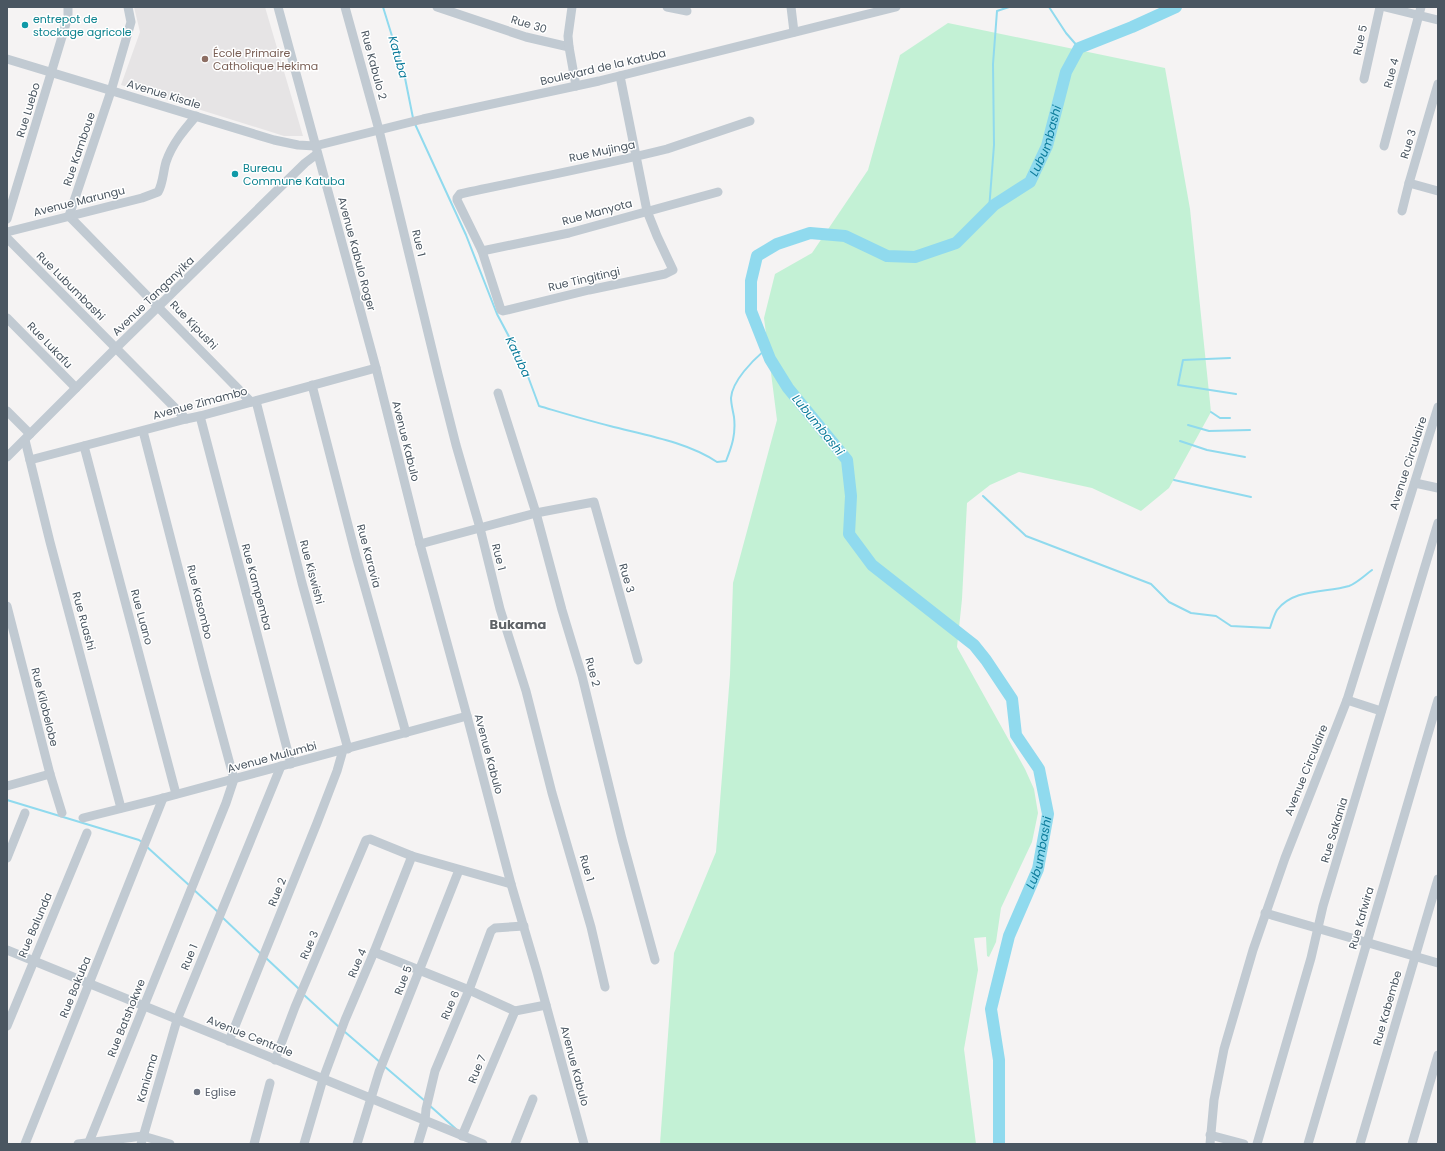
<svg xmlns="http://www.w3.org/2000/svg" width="1445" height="1151" font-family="Poppins,sans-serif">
	<rect width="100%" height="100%" fill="#f5f3f3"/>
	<path fill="#e6e4e5" d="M134 7H265L303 136H284L121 85 140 32Z"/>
	<path fill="#c3f1d5" d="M948 23 1165 68 1190 209 1211 412 1169 488 1141 511 1092 488 1019 472 990 485 967 503 962 599 957 647 1025 769 1034 789 1038 813 1032 842 1001 908 996 942 989 957 987 956 986 937 974 938 978 970 964 1049 976 1144H660L674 953 716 852 730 675 733 583 777 420 764 318 775 274 812 253 868 170 900 55Z"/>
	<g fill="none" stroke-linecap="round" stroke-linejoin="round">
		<g stroke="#90daee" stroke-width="2">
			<path d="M383 7 405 78 413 118"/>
			<path d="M1049 7 1066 33 1079 48"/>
			<path d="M415 124 466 235 497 314 523 363 539 406C563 413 586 420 610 426 645 435 687 442 717 462L726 461C732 446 736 434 734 417 733 411 731 404 731 398 732 381 753 360 766 349"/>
			<path d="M989 210 994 145 993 64 997 11 1009 7"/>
			<path d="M1230 358 1183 360 1178 385 1236 394"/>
			<path d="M1211 412 1220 418H1230"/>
			<path d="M1188 425 1209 431 1250 430"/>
			<path d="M1180 441 1207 450 1245 457"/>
			<path d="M1174 480 1251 497"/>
			<path d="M983 496 1026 536 1151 584 1169 602 1191 613 1216 616 1231 626 1270 628C1272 622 1274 615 1277 610 1294 588 1326 593 1349 586 1357 583 1365 575 1372 570"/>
			<path d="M7 800 139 840 143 843"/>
			<path d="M146 846 190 886"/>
			<path d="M193 889 218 912"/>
			<path d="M222 917 261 954"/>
			<path d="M266 958 299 989"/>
			<path d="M303 994 340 1028"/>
			<path d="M345 1032 381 1063"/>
			<path d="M384 1066 425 1101"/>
			<path d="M429 1105 456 1129"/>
		</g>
		<path stroke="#90daee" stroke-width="12" id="s1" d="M999 1144V1060L991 1009 1009 936 1038 869 1048 814 1039 769 1016 735 1012 699 986 660 974 645 872 565 849 534 851 496 847 460 788 388 770 359 751 311V281L757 256 777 244 810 233 845 236 887 256 915 257 956 243 994 205 1030 182 1047 146 1066 72 1079 48 1132 27 1176 7"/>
		<g stroke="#c1cad2" stroke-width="9">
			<path d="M128 7 131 22 111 91 69 216 251 402"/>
			<path d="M278 7 376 368 420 544 467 716 511 884 537 972 584 1144"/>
			<path d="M345 7 379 130 438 374 456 445 480 528 500 609 526 691 552 793 591 927 605 987"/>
			<path d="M437 7 526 37 569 47"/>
			<path d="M572 7 568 36 569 47 576 86"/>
			<path d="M667 7 687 11"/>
			<path d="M791 7 794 32"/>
			<path d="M1385 7 1438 20"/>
			<path d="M7 59 274 140 298 145 315 146 423 119 599 81 896 7"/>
			<path d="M620 76 647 211 657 236 673 270 665 274 589 290 503 311 501 310 482 251 457 200V198L460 194C529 179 599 166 667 149L750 121"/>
			<path d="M1364 79 1380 7"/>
			<path d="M1384 146 1421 7"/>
			<path d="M1409 183 1438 191"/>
			<path d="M1402 211 1409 183 1438 84"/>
			<path d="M7 219 68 17V7"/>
			<path d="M7 232 142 198 158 192C163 184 163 172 166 162 172 144 184 130 196 116"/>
			<path d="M7 238 186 419"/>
			<path d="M482 251 569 233 718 192"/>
			<path d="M7 318 76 388"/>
			<path d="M312 385 356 556 406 733"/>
			<path d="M498 393 536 513 562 610 582 676 622 839 655 960"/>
			<path d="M256 401 302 583 348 749"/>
			<path d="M7 411 30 434"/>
			<path d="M200 416 291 764"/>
			<path d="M25 440 50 542 121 808"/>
			<path d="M84 446 176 794"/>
			<path d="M7 457 116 348 305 163 317 154"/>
			<path d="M30 460 186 419 200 416 376 368"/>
			<path d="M1415 483 1438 488"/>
			<path d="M420 544 536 513 594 502 638 660"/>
			<path d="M7 606 50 774 62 813"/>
			<path d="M1347 700 1381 711"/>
			<path d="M7 786 50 774"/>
			<path d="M83 818 163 798 467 716"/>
			<path d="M7 858 25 813"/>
			<path d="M1265 913 1438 963"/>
			<path d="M7 950 483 1144"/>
			<path d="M374 952 469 990 515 1011 546 1005"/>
			<path d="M7 1026 87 833"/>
			<path d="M229 1041 317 823 337 771 343 750"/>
			<path d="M275 1060 295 1007 366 840 370 839 412 856 511 884"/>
			<path d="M1210 1135 1244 1144"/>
			<path d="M462 1136 515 1011"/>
			<path d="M89 1142 226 803 234 779 205 672 143 431"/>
			<path d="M25 1144 163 798"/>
			<path d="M78 1144 143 1136 170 1144"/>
			<path d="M141 1144 177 1020 281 766"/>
			<path d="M254 1144 270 1083"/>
			<path d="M304 1144 323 1079 345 1020 374 952 412 856"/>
			<path d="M357 1144 379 1072 459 870"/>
			<path d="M418 1144 425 1121 426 1109 435 1071 469 990 491 931 495 928 524 926"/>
			<path d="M515 1144 533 1099"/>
			<path d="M1210 1144 1214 1100 1224 1049 1253 950 1285 858 1347 700 1438 407"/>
			<path d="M1257 1144 1311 958 1323 906 1438 523"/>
			<path d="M1308 1144 1438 700"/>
			<path d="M1360 1144 1438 879"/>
			<path d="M1412 1144 1438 1055"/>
		</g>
	</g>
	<g fill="#0f9aa8" stroke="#fff" stroke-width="1.5">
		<circle cx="25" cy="25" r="4"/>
		<circle cx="235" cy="174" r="4"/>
	</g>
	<circle fill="#8d6e63" stroke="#fff" stroke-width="1.5" cx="205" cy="59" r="4"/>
	<circle fill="#6b7280" stroke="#fff" stroke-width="1.5" cx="197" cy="1092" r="4"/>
	<g text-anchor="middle" stroke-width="3" stroke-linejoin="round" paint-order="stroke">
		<g font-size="11" fill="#0d838f" stroke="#fff" text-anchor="start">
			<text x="33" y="23">entrepot de<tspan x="33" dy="13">stockage agricole</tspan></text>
			<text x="243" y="172">Bureau<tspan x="243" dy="13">Commune Katuba</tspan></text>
		</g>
		<g font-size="11" fill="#4a5661" stroke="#fff">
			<text transform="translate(529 24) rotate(17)" y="4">Rue 30</text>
			<text transform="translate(1360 40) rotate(-77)" y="4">Rue 5</text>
			<text transform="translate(374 65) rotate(75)" y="4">Rue Kabulo 2</text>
			<text transform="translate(603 67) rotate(-13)" y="4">Boulevard de la Katuba</text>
			<text transform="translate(1391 73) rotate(-75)" y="4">Rue 4</text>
			<text transform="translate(164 94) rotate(17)" y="4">Avenue Kisale</text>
			<text transform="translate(28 110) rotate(-73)" y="4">Rue Luebo</text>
			<text transform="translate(1408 144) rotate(-73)" y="4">Rue 3</text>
			<text transform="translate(79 149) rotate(-71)" y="4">Rue Kamboue</text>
			<text transform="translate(602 151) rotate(-12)" y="4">Rue Mujinga</text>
			<text transform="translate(79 201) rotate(-14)" y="4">Avenue Marungu</text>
			<text transform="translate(597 212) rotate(-15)" y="4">Rue Manyota</text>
			<text transform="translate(419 243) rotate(77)" y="4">Rue 1</text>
			<text transform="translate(357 254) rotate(75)" y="4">Avenue Kabulo Roger</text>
			<text transform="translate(584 279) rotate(-13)" y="4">Rue Tingitingi</text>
			<text transform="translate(71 286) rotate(45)" y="4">Rue Lubumbashi</text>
			<text transform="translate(153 296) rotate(-44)" y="4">Avenue Tanganyika</text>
			<text transform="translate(194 325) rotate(46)" y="4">Rue Kipushi</text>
			<text transform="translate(50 345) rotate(46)" y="4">Rue Lukafu</text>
			<text transform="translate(200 403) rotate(-15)" y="4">Avenue Zimambo</text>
			<text transform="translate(406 441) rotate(76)" y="4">Avenue Kabulo</text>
			<text transform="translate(1408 463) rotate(-72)" y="4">Avenue Circulaire</text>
			<text transform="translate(369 556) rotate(75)" y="4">Rue Karavia</text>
			<text transform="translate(499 557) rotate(76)" y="4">Rue 1</text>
			<text transform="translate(312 572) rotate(75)" y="4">Rue Kiswishi</text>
			<text transform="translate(627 578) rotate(74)" y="4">Rue 3</text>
			<text transform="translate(257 587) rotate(75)" y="4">Rue Kampemba</text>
			<text transform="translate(200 602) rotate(76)" y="4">Rue Kasombo</text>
			<text transform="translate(142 617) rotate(75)" y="4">Rue Luano</text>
			<text transform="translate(84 621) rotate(75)" y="4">Rue Ruashi</text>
			<text transform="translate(593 672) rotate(75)" y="4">Rue 2</text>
			<text transform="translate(45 707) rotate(76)" y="4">Rue Kilobelobe</text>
			<text transform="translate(489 754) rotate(75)" y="4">Avenue Kabulo</text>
			<text transform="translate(272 757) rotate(-15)" y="4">Avenue Mulumbi</text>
			<text transform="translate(1306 770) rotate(-68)" y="4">Avenue Circulaire</text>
			<text transform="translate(1334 830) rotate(-73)" y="4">Rue Sakania</text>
			<text transform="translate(587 868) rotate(74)" y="4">Rue 1</text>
			<text transform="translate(277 892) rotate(-68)" y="4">Rue 2</text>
			<text transform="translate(1361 918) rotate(-74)" y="4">Rue Kafwira</text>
			<text transform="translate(35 925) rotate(-67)" y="4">Rue Balunda</text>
			<text transform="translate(309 945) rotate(-67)" y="4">Rue 3</text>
			<text transform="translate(189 957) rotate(-68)" y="4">Rue 1</text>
			<text transform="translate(357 963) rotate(-67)" y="4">Rue 4</text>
			<text transform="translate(403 980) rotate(-69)" y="4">Rue 5</text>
			<text transform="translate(75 987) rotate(-68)" y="4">Rue Bakuba</text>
			<text transform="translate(450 1005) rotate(-67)" y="4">Rue 6</text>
			<text transform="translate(1387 1008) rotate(-74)" y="4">Rue Kabembe</text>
			<text transform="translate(126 1018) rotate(-68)" y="4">Rue Batshokwe</text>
			<text transform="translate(250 1036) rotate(22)" y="4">Avenue Centrale</text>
			<text transform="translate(575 1066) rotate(75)" y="4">Avenue Kabulo</text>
			<text transform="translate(477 1069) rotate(-67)" y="4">Rue 7</text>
			<text transform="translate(147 1078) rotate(-74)" y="4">Kaniama</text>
		</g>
		<g font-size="11" fill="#785e54" stroke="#fff" text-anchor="start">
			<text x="213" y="57">École Primaire<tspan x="213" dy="13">Catholique Hekima</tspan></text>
		</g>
		<g font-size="11" fill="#5b616d" stroke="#fff" text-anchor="start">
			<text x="205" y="1096">Eglise</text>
		</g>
		<g font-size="12" font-style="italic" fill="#0c7c9b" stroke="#fff">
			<text transform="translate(398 57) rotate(74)" y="4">Katuba</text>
			<text dy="4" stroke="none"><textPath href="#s1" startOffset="1358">Lubumbashi</textPath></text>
			<text transform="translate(518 357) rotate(65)" y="4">Katuba</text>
			<text transform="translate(818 425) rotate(51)" y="4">Lubumbashi</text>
			<text dy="4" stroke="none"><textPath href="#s1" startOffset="300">Lubumbashi</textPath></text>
		</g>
		<g font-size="13" font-weight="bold" fill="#5f6368" stroke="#fff">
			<text x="518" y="629">Bukama</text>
		</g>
	</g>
	<rect width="1445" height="1151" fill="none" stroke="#4a5661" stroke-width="16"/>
</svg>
